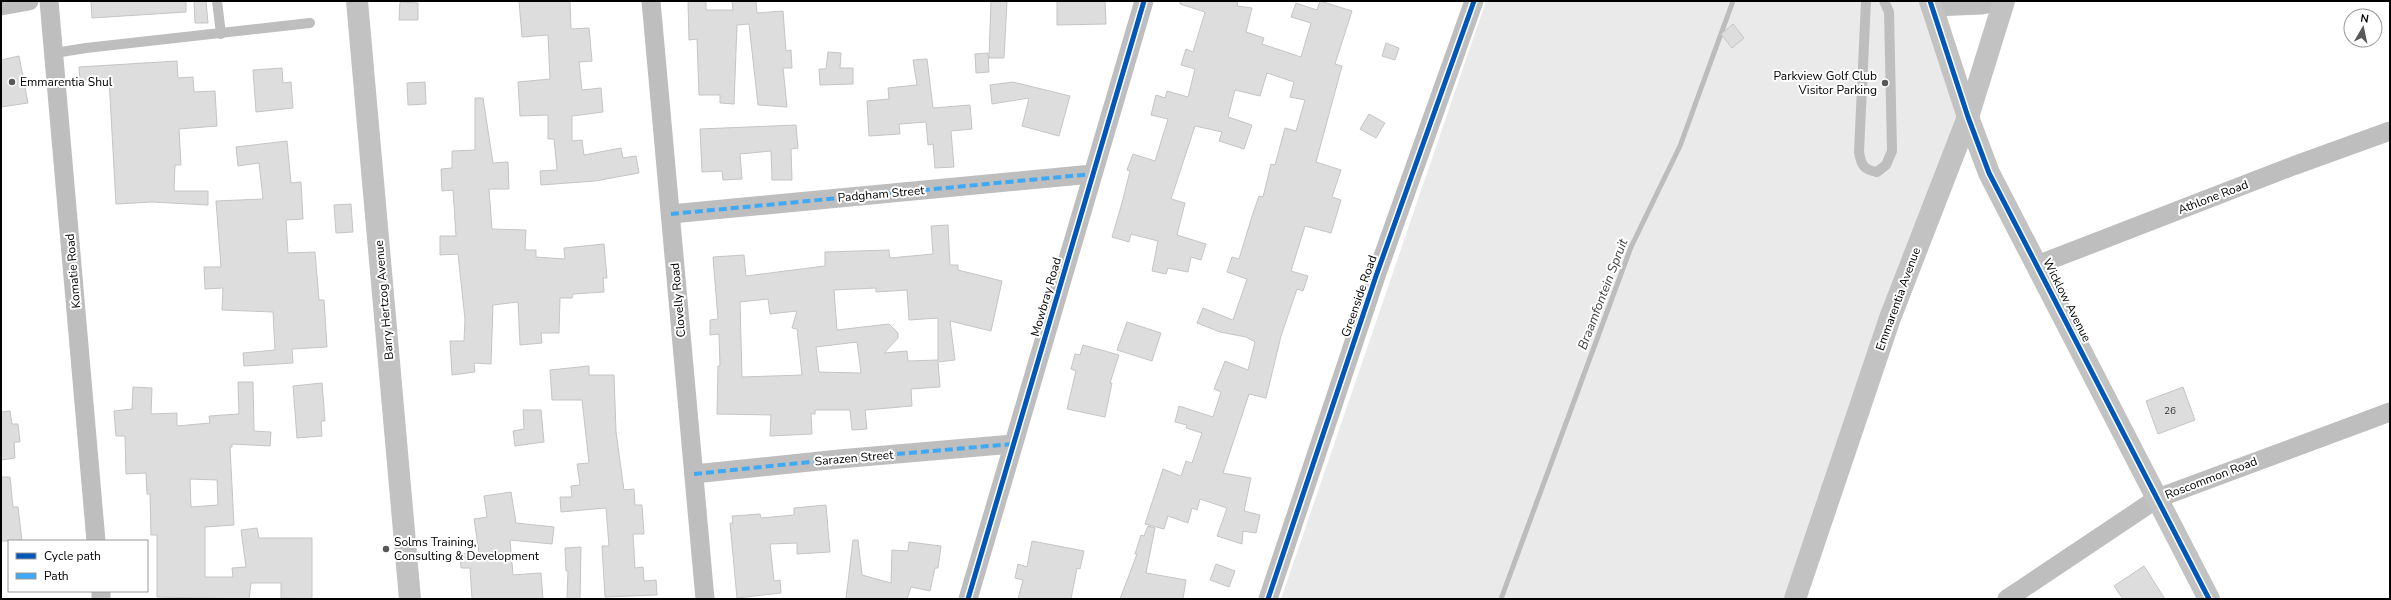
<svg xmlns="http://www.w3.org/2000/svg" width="2391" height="600" font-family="'Nunito Sans',sans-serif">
	<rect width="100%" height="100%" fill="#fff"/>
	<path fill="#eaeaea" d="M1486 1H1924L1968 117 1798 599H1281Z"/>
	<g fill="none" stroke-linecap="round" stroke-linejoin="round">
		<path stroke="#bcbcbc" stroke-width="5" d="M1501 599 1631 247 1680 146 1733 1"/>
	</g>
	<g fill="#ddd" stroke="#c5c5c5" fill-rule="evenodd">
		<path d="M91 1H186V12L92 18Z"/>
		<path d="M194 1H206L208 23H195Z"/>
		<path d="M519 1H570L571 29 589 28 592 61 579 62 582 90 601 88 603 112 572 116V141L582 140 584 155 621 148 623 158 636 156 639 173 595 181 541 185 540 171 557 170 554 139H548V115L520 116 518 82 550 79 548 35 522 37Z"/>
		<path d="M688 1H706V10H733L732 1H756L757 13 783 11 786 51 791 50 792 68H783L787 107 758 105 749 24 737 25 734 104 720 103V95H699L697 39 689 40Z"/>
		<path d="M991 1H1007L1004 58H989Z"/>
		<path d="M1057 1H1105L1106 24 1057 25Z"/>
		<path d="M1180 1H1238L1237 6 1252 8 1246 32 1264 38 1262 44 1301 57 1311 23 1291 17 1296 3 1317 10 1320 1 1352 11 1335 64 1342 66 1316 162 1341 170 1332 197 1341 200 1331 233 1305 226 1291 271 1308 276 1303 291 1297 289 1281 336 1266 398 1249 394 1223 473 1251 478 1244 511 1260 515 1256 533 1243 531 1242 544 1217 536 1227 508 1200 499 1197 510 1192 508 1188 523 1168 516 1164 529 1145 524 1163 469 1181 476 1186 461 1192 463 1202 433 1186 428 1187 425 1175 422 1179 406 1213 417 1221 392 1214 389 1225 361 1248 370 1255 342 1246 337 1220 332 1197 323 1203 308 1233 320 1247 279 1227 272 1232 257 1239 259 1253 213 1259 196 1263 197 1271 164 1275 165 1285 128 1296 131 1305 100 1290 97 1294 82 1267 73 1260 96 1235 90 1228 117 1252 125 1244 149 1219 141 1222 132 1195 126 1171 199 1185 203 1177 235 1206 244 1201 260 1191 257 1188 272 1168 268 1166 274 1152 271 1158 241 1131 234 1129 242 1112 237 1122 203 1130 171 1127 170 1133 154 1155 161 1168 119 1151 115 1156 95 1165 98 1167 91 1188 97 1195 69 1181 65 1186 49 1193 52 1205 12 1180 4Z"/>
		<path d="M400 2 418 3V20H399Z"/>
		<path d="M1733 24 1744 38 1732 48 1721 34Z"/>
		<path d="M1386 43 1399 48 1395 60 1382 56Z"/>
		<path d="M828 52 841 53 840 68H853V84L820 85 819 69H826Z"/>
		<path d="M988 53 989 72 976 73 975 54Z"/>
		<path d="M19 56 28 103 1 107V60Z"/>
		<path d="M927 59 933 108 970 105 972 129 951 131 954 167 935 168 933 144 928 145 926 122 899 124 900 134 869 136 867 101 889 99 888 88 917 85 913 60Z"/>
		<path d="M177 61 178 78 193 77 194 92 215 91 217 126 179 129 181 165H175L174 191H208V205L152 202 116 204 109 79 80 80 79 67Z"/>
		<path d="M282 68 283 83 291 82 293 108 256 112 253 70Z"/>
		<path d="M425 82 426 104 408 105 407 83Z"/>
		<path d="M1013 82 1070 96 1059 136 1022 126 1029 98 992 104 990 85Z"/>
		<path d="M475 98H483L493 163 508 162 509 189H489L492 229 526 230 525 250H536V257L565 259 564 248 604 244 607 278H603L604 292 573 294 572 298H560L559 333H541L542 343 520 345 518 302 493 305 491 364 474 363 475 372 452 375 450 341H464L465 319 458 254 440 255V236H456L453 190 442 191 441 169 452 168V151L475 150Z"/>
		<path d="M1369 114 1385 123 1376 138 1360 129Z"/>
		<path d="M796 125 798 148 791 149 792 180H772L771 151 740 154 742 179 723 180 722 171 702 172 700 129Z"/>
		<path d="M287 141 291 183 301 182 303 219 286 220 288 253 315 252 319 300H324L327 347 292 349 293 363 244 366 243 353 275 350 273 312 222 310 223 288 205 289 204 267H221L216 201 263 199 259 163 238 166 236 147Z"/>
		<path d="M351 204 353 232 336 233 334 205Z"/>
		<path d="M948 225 950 265H958V270L1002 281 991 331 950 321 955 360 938 362 940 387 911 389 912 406 865 410 867 429 852 430 850 410H815V414H811L812 434 770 436 771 415 717 414 718 366H720L719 334 710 335V320L718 319 713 257 744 255 746 276 825 266V252L889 250 890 258 933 254 931 226ZM876 288V292L907 290 909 320 938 318V360L908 361 907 351 884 353 898 338V333L889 324 837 330 834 290ZM768 299 770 314 797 311 792 328 797 329 802 375 742 377 740 302ZM857 342 861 373 819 372 816 347Z"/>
		<path d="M1127 322 1161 333 1152 361 1117 350Z"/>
		<path d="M1083 345 1119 355 1110 383H1112L1105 417 1067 409 1076 371 1071 369 1075 354 1080 355Z"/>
		<path d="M589 366V375H614L616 432 624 490 634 489 635 505H642L644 534H633L635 568 643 567 644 581 656 580 657 595 605 597 602 546H609L606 508 561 512 560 497H572L571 486 580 485 577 464 589 463 582 400H552L550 370Z"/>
		<path d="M238 382H253L254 431 271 432 270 446 232 444V447H230L234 525 205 527V577H233L232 568 246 567 241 530 257 528 259 538H312V599L281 598V583H251L249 599 157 597V535H151L150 494H147L146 473 126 474 125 436H116L114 411 132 409 133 387 152 388 151 414 177 413V426L210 423 209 416 239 414ZM190 479 217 480 218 505 191 507Z"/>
		<path d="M322 383 325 421H321L322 436 297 438 293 386Z"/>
		<path d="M2183 387 2195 420 2158 434 2146 401Z"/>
		<path d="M523 410H541L544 442 515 446 513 431 524 429Z"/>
		<path d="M10 411 12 424H18L20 442H14L15 458 1 460V412Z"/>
		<path d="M1 477H10L13 507H18L22 541H1Z"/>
		<path d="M511 492 516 523 554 527 552 544 510 540 513 575 541 573 543 599H472L470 568H461L460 554 479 553 474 519 487 517 484 496Z"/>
		<path d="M826 505 830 552 797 554V543L770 544 774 581 780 580 781 593 737 598 730 523H733L732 516 760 514 761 518 794 515V508Z"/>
		<path d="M1148 526 1155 528 1146 573 1186 580 1183 599H1120L1137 554H1135L1141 535 1144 536Z"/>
		<path d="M853 540H858L862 575 891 583 892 550 908 551 909 542 941 546 938 568H935L930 591 911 587 907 599H846Z"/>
		<path d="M1032 541 1084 551 1080 569 1077 568 1071 599H1018L1023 580 1015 578 1018 564 1027 567Z"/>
		<path d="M581 547 580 599H567L568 571H566L565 548Z"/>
		<path d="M1216 564 1235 571 1229 587 1210 580Z"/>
		<path d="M2144 566 2165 599H2123L2114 586Z"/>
	</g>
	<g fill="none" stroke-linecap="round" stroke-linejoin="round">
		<g stroke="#bebebe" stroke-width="10">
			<path d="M217 1 221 34"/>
			<path d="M1866 1 1859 152C1861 165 1864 170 1877 172L1886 165 1892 151 1889 12 1884 1"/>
			<path d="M55 53 86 48 310 23"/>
		</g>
		<g stroke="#bebebe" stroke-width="19">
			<path d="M49 1 96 541"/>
			<path d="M651 1 705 599"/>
			<path d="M1 6 29 1"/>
			<path d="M1933 7 1982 5 2001 1"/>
			<path d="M671 214 1092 174"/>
			<path d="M2037 265 2293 166 2390 131"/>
			<path d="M694 474 839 459 1013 444"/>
			<path d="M101 591V599"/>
			<path d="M968 599 1144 1"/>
			<path d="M1268 599 1376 276 1474 1"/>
			<path d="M2007 599 2158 498 2390 412"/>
		</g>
		<g stroke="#c2c2c2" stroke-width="22">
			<path d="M357 1 410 599"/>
			<path d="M1930 1 1968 117 1989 173 2209 599"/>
			<path d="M1795 599 1890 318 1968 117 2004 1"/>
		</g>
		<g stroke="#3fa9f5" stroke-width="4" stroke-dasharray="8 4" stroke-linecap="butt">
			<path d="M671 214 1092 174"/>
			<path d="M694 474 839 459 1013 444"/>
		</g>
		<g stroke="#fff" stroke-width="8">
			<g id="cycleway">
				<path d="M1930 1 1968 117 1989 173 2209 599"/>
				<path d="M968 599 1144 1"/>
				<path d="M1268 599 1376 276 1474 1"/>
			</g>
		</g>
		<use href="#cycleway" stroke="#0057b8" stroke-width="5"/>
	</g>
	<g fill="#595959" stroke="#fff" stroke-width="1.5">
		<circle cx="12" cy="82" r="4"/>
		<circle cx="1885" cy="83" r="4"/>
		<circle cx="386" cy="549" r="4"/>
	</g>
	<g text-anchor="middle" stroke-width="4" stroke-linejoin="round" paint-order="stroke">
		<g font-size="10" fill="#373737">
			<text x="2170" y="414">26</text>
		</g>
		<g font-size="12" fill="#000" stroke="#fff" text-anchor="start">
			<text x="1877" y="80" text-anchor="end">Parkview Golf Club<tspan x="1877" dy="14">Visitor Parking</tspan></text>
			<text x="20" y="86">Emmarentia Shul</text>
			<text x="394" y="546">Solms Training,<tspan x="394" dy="14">Consulting &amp; Development</tspan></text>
		</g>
		<g font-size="12" fill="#000" stroke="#fff">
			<text transform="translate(881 194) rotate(-5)" y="4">Padgham Street</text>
			<text transform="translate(2213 197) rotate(-21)" y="4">Athlone Road</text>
			<text transform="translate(73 271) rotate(-95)" y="4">Komatie Road</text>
			<text transform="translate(1359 296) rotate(-71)" y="4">Greenside Road</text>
			<text transform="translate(1046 297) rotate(-74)" y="4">Mowbray Road</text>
			<text transform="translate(1898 299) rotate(-70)" y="4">Emmarentia Avenue</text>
			<text transform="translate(384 300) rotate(-95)" y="4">Barry Hertzog Avenue</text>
			<text transform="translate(678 300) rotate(-95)" y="4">Clovelly Road</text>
			<text transform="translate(2067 300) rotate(63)" y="4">Wicklow Avenue</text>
			<text transform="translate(854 458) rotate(-5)" y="4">Sarazen Street</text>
			<text transform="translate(2211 478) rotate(-21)" y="4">Roscommon Road</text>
		</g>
		<g font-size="13" font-style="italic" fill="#414141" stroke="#fff">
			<text transform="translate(1602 294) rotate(-69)" y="5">Braamfontein Spruit</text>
		</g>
	</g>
	<rect width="2391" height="600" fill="none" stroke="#000000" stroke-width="4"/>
	<rect x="8" y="540" width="140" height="52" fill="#ffffff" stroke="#999999"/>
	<rect x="16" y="553" width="20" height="6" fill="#0057b8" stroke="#999999"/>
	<text x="44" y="560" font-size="12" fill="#000000">Cycle path</text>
	<rect x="16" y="573" width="20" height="6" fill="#3fa9f5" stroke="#999999"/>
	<text x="44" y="580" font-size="12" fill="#000000">Path</text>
	<g transform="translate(2363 28) rotate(9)"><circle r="19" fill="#ffffff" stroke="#999999"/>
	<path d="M0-3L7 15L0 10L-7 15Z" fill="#595959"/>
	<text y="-6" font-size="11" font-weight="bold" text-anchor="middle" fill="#000000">N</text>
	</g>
</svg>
